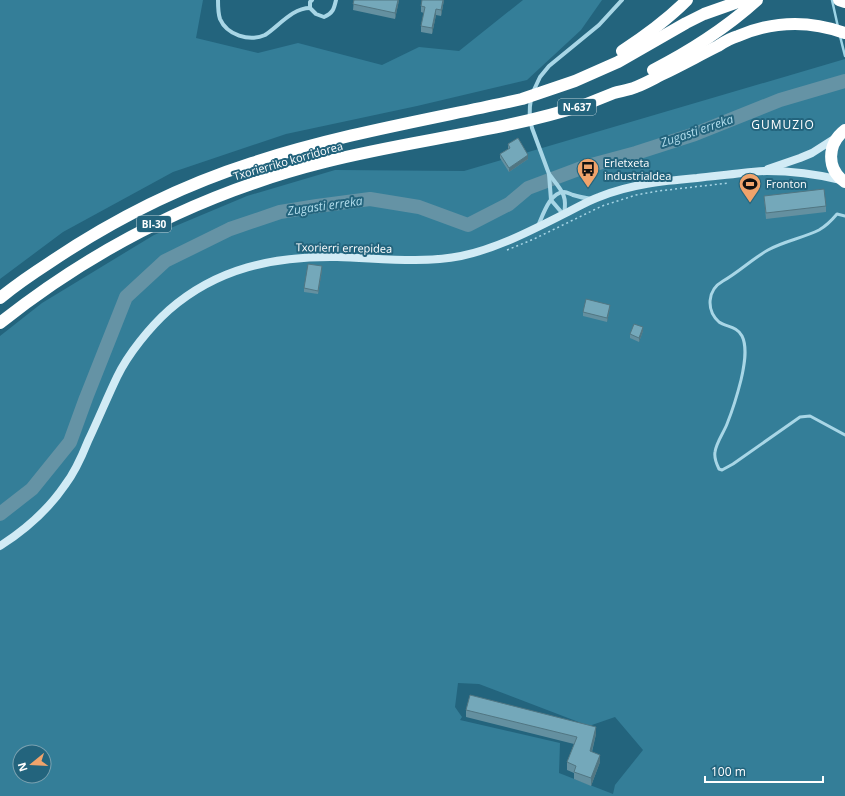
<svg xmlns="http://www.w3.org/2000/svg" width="845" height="796" font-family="'Open Sans',sans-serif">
	<rect width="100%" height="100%" fill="#23647d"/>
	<g fill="#347e98" fill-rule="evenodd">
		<path d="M0 0H203L196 38 258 53 298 43 382 65 419 47 459 51 523 0H602L581 30 527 80 417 106 286 134 173 172 63 232 0 279Z"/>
		<path d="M845 59V796H0V336L42 303 154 235 247 196 335 170 464 171ZM458 683 479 684 589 726 615 717 643 750 615 785 613 794 559 773 560 743 460 720 462 717 455 707ZM20 752H44V776H20Z"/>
	</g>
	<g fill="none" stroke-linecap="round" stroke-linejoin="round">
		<g stroke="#9cd4e6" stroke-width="2.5">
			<path d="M832 0 838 27"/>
			<path d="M840 36 845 56"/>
		</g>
		<path stroke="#6593a5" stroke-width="14" d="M0 514 32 489 70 442 86 398 126 297 165 261 230 229 280 212 317 206 370 199 419 207 468 225 509 204 528 188 584 167 636 153 695 134 780 100 845 81"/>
		<path stroke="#a8d6e6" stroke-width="1.5" stroke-dasharray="2 3" stroke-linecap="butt" d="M507 250 534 239 602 206 636 195 658 191 729 183"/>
		<path stroke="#a8d6e6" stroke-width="3" d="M845 216 837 214C832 220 826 226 819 230 803 238 784 241 768 250 752 259 739 272 723 281 707 290 706 310 719 322 726 327 737 326 742 336 748 348 744 367 741 380 737 396 733 409 727 424 724 432 716 443 715 452 714 458 716 463 719 469L722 470 733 464 800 417 810 416 845 435"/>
		<g stroke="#a8d6e6" stroke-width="4">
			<path d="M218 0C218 6 218 13 220 19 227 35 249 42 265 35 279 26 292 8 310 8"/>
			<path d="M310 8 316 14 324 17C333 13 334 9 336 0"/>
			<path d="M310 8V2L312 0"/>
			<path d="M533 92 540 77 549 66 599 25 622 0"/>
			<path d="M531 99C529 109 529 118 532 128L549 174 551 200 563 214"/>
			<path d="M549 174C560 189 568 194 564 214"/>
			<path d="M538 226C543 215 550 192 564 192 567 192 570 194 573 195 579 197 585 198 592 199"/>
		</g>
		<g stroke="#d1ebf5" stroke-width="8">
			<path d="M768 169 800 158 812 153 837 137"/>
			<path d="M0 546C25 530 48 510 65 485 75 472 82 456 88 441 98 420 107 398 117 377 128 354 150 327 169 310 217 268 274 256 337 257 378 258 420 264 461 256 499 248 534 229 568 212 578 207 588 201 599 197 631 184 663 181 697 178 712 176 727 175 742 173 750 172 758 171 767 171 792 171 816 174 841 180"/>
		</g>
		<g stroke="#fff" stroke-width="12">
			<path d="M839 0 845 2"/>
			<path d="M622 51C645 36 668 19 687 0"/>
			<path d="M653 70C690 51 726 28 757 0"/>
			<path d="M845 130C827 144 826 169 845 182"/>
			<path d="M0 298C16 285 32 274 49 263 111 221 180 186 252 163 334 136 420 121 504 103L522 99 575 81 618 62 686 23 704 14 735 3 747 0"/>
			<path d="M0 323C97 246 205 192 325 162 411 140 500 132 584 105 594 101 604 97 614 93 621 91 629 90 636 87 644 84 653 79 661 75 680 66 698 56 718 46 724 42 731 38 738 36 773 21 809 20 845 33"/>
		</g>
	</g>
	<g fill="#6490a0">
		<path d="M354 0H399L395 19 353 10Z"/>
		<path d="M444 0 441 16 436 15 432 34 421 32V26L424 13 421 12V6Z"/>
		<path d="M508 144 528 159 509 172 500 158V154L508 149Z"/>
		<path d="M764 196 826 206V212L766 219Z"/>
		<path d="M322 270 318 294 304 292V288Z"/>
		<path d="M610 308 607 322 583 316V312Z"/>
		<path d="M643 331 639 342 630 338V334Z"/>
		<path d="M466 710 596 734 592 752 600 762 591 786 574 779V773L567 770V762L574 744 466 717Z"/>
	</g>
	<g fill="#517682">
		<path d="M398 0H399L395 19V13Z"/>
		<path d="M443 0H444L441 16V10Z"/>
		<path d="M436 9V15L432 34V28Z"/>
		<path d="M528 155V159L509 172V168Z"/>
		<path d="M322 266V270L318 294V291Z"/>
		<path d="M610 305V308L607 322V318Z"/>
		<path d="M643 327V331L639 342V338Z"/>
		<path d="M596 727V734L590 758V751Z"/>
		<path d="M600 755V762L591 786V778Z"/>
	</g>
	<g fill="#74a8ba" stroke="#517682">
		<path d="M354 0H398L395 13 353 4Z"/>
		<path d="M422 0H443L441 10 436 9 432 28 421 26 425 7 421 6Z"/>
		<path d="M518 138 528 155 509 168 500 154 510 148 508 144Z"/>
		<path d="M824 189 826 206 766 213 764 196Z"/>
		<path d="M308 264 322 266 318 291 304 288Z"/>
		<path d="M586 299 610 305 607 318 583 312Z"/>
		<path d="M634 324 643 327 639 338 630 334Z"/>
		<path d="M470 695 596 727 590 751 600 755 591 778 574 772 576 766 567 762 577 737 466 710Z"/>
	</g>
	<defs>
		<g id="bus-pin" transform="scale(1.15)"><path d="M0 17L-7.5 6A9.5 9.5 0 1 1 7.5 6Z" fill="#f0a36b" stroke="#23647d"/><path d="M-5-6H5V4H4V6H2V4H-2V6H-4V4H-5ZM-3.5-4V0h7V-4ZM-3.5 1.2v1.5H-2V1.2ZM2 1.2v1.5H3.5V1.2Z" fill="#111"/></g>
		<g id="stadium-pin" transform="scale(1.15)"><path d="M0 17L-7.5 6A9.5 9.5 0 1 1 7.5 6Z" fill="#f0a36b" stroke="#23647d"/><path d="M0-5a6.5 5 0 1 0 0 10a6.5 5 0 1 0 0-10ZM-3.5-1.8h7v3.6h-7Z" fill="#111"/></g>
	</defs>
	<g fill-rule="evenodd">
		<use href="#bus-pin" x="588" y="169"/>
		<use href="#stadium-pin" x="750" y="184"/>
	</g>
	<g text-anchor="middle" stroke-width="4" stroke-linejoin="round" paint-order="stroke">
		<g fill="#23647d" stroke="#bdd0d8" stroke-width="1">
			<rect x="558" y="99" width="38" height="16" rx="3"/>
			<rect x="137" y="216" width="34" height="16" rx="3"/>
		</g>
		<g font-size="10" font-weight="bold" fill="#fff">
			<text x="577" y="111">N-637</text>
			<text x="154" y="228">BI-30</text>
		</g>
		<g font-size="11" fill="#fff" stroke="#23647d">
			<text transform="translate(288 161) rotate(-16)" y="4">Txorierriko korridorea</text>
			<text transform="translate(344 248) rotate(1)" y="4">Txorierri errepidea</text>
		</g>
		<g font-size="11" fill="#fff" stroke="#23647d" text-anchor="start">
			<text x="604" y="167">Erletxeta<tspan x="604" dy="13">industrialdea</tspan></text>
			<text x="766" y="188">Fronton</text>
		</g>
		<g font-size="12" letter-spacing="1" fill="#fff" stroke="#23647d">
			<text x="783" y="129">GUMUZIO</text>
		</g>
		<g font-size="12" font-style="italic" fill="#b3deed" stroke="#23647d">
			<text transform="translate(697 131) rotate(-19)" y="4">Zugasti erreka</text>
			<text transform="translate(325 206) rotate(-8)" y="4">Zugasti erreka</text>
		</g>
	</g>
	<g transform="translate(32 764) rotate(252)"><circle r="19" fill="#23647d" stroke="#7ba2b1"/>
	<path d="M0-3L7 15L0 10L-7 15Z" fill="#f0a36b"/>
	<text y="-6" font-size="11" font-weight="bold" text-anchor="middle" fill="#ffffff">N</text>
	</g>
	<path d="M705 776v6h118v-6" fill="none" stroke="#ffffff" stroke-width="2"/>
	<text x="711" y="776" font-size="12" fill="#ffffff" stroke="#23647d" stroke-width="3" paint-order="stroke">100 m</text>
</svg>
